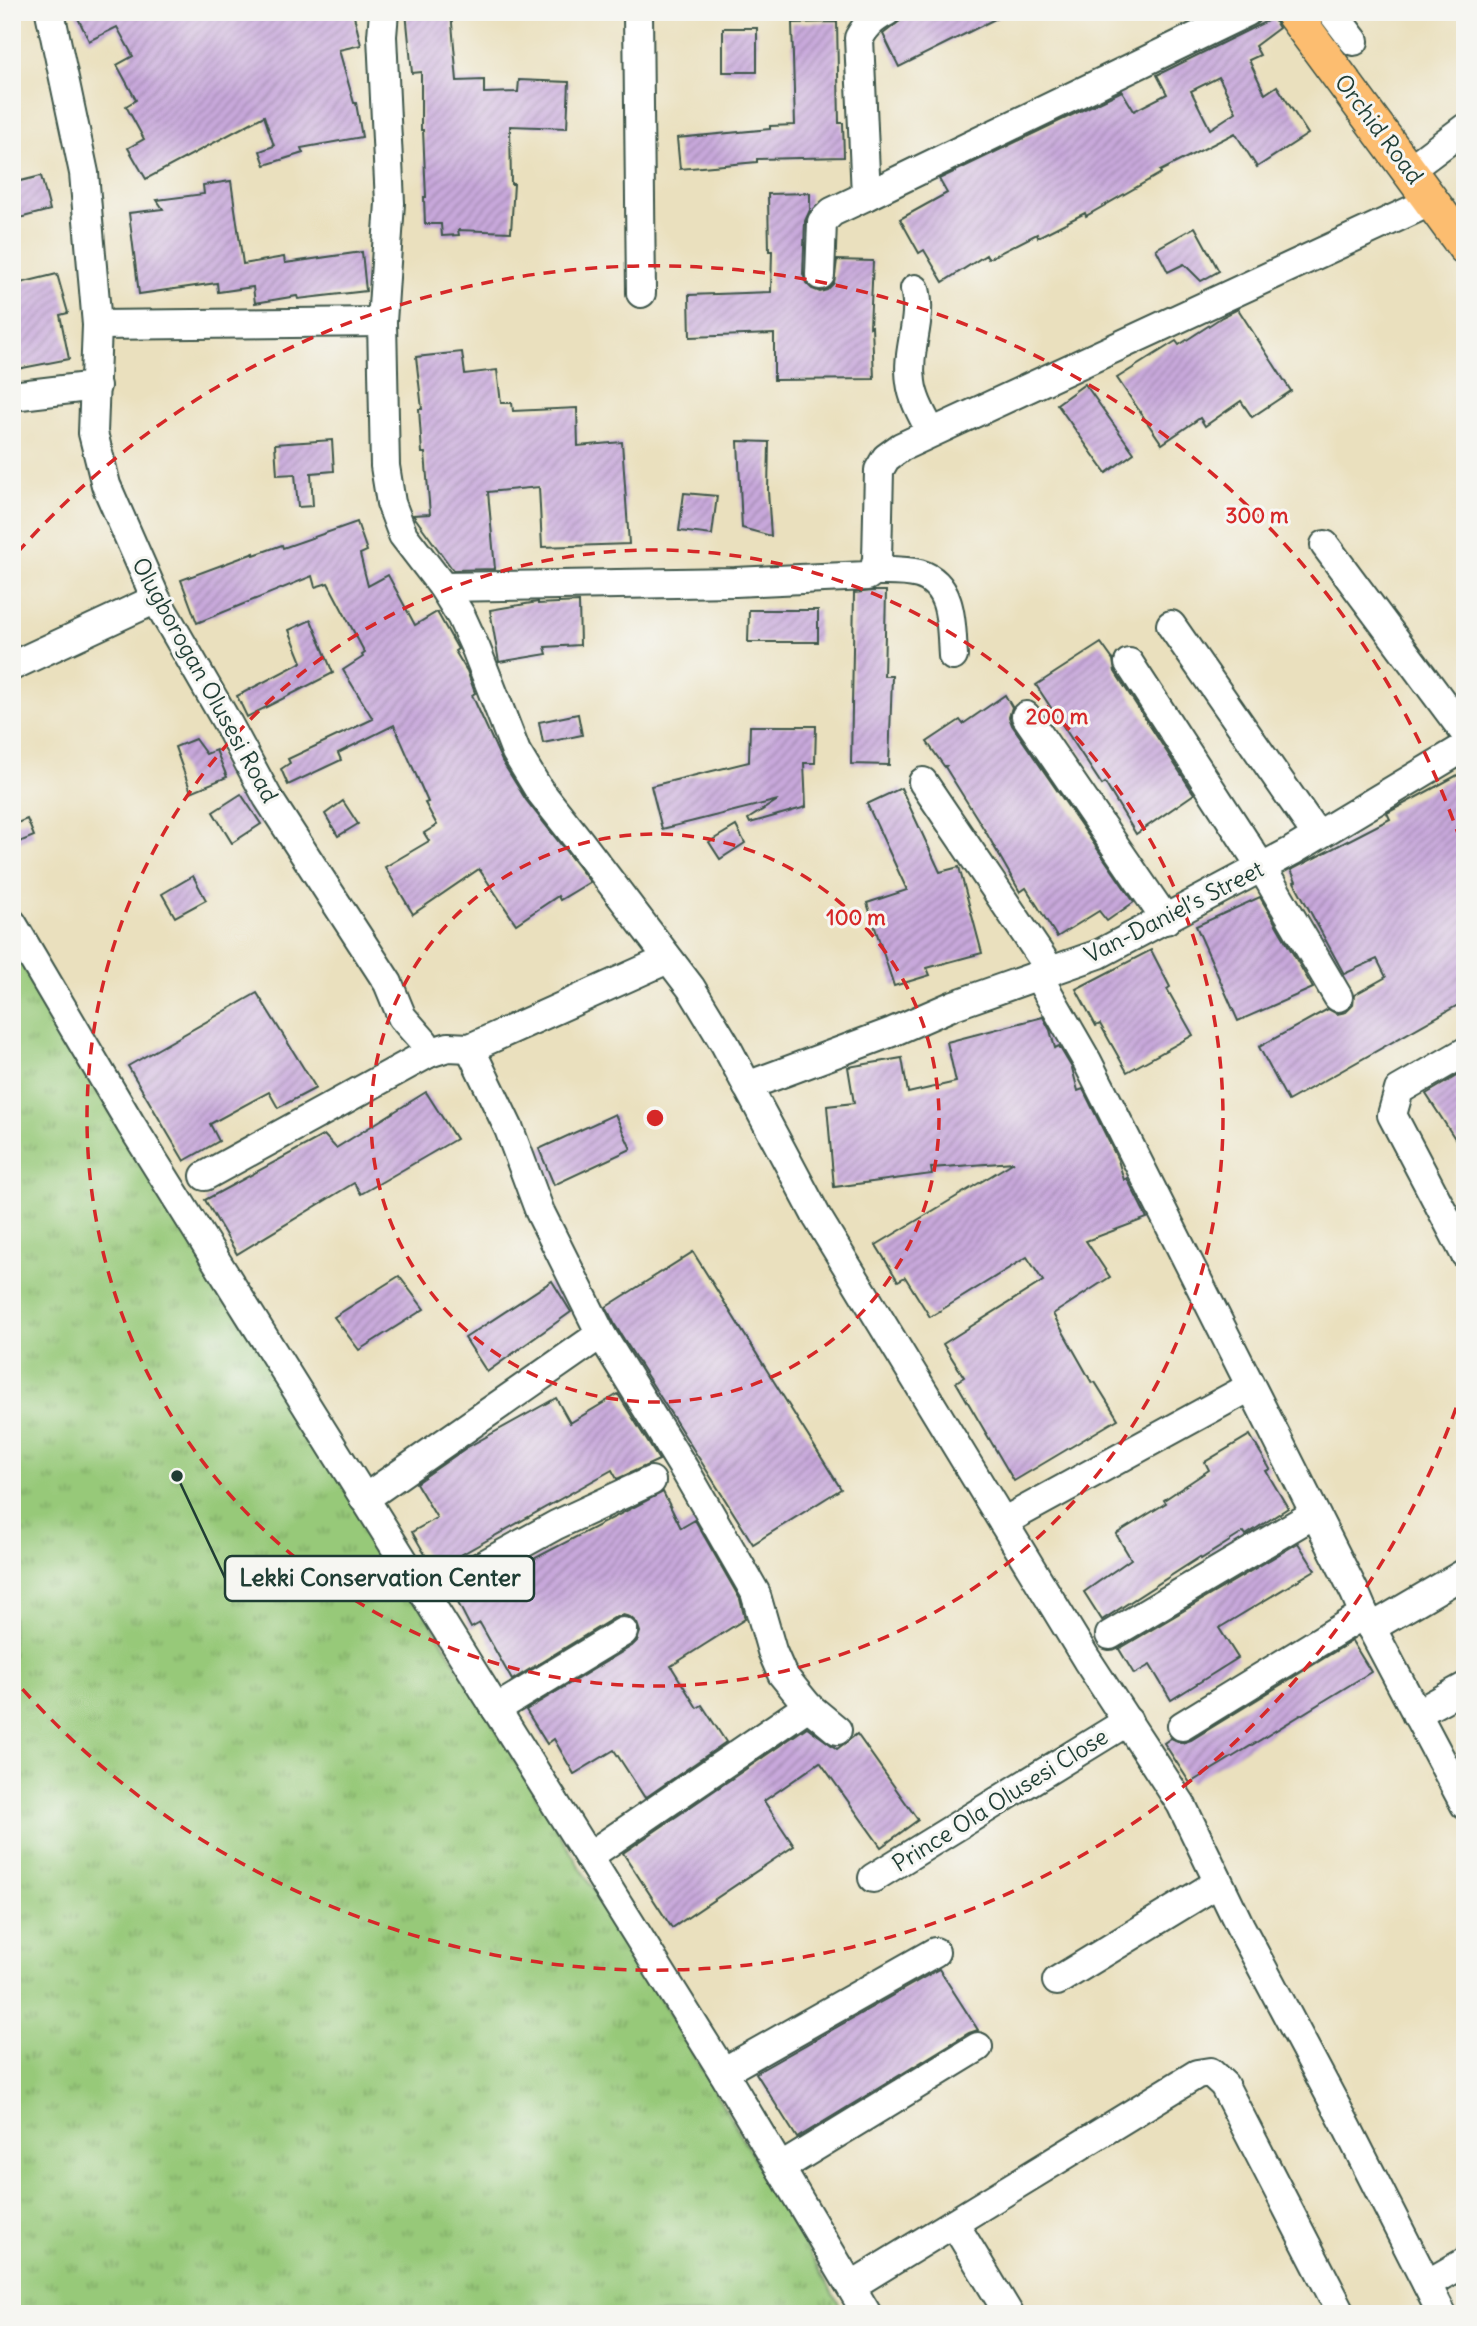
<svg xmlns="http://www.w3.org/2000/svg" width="1477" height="2326" font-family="Delius,sans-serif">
	<defs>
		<pattern id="park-tufts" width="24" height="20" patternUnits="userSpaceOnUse" patternTransform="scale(1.75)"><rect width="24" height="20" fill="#97c979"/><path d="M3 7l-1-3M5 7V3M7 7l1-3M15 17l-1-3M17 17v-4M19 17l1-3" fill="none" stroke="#7ba464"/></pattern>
		<pattern id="building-hatch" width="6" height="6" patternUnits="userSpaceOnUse" patternTransform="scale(1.75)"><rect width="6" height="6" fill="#c8a8db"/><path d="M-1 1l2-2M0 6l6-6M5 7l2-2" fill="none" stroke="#a28ab2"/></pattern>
	</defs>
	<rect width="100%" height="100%" fill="#f6f6f2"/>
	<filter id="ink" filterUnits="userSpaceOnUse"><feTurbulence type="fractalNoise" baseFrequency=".0143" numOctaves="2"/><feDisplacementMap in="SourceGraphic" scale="14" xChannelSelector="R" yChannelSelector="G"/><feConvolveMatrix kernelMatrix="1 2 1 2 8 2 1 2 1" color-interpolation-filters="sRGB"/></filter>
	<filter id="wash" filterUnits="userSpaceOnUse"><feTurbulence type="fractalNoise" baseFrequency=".00686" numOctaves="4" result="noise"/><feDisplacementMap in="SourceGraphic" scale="28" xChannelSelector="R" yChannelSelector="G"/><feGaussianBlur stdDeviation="1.57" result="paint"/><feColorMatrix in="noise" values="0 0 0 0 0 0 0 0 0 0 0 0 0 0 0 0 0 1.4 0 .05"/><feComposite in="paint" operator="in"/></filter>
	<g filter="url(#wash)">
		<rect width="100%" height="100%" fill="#eae0be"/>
		<path fill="url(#park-tufts)" stroke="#5b8356" stroke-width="2" d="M12 936 670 2015 845 2314H12Z"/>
		<g id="blocks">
			<g fill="url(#building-hatch)" fill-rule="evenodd">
				<path d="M75 12H353L361 45 339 50 354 103H356L362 137 301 148 303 153 265 165 260 151 274 146 264 116 146 179 128 148 144 139 126 106 136 100 117 65 133 56 117 27 89 41Z"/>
				<path d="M406 12H451L457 81 484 80V93L518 92 519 80 569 82 567 128 510 126 511 184H514L511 232 458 230 459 235 442 236 441 224H425L424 197H426L423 130H421V72L412 73Z"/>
				<path d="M903 12H1009L899 67 883 34 900 21Z"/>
				<path d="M1273 18 1279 28 1255 46 1260 55 1249 60 1265 94 1277 86 1308 134 1257 167 1235 133 1160 171 1161 173 1086 216 1085 213 1038 237 1037 234 988 259 986 255 943 282 924 250 919 253 900 219 947 193 939 179 1122 91 1134 111 1167 94 1157 75ZM1219 77 1236 112 1210 129 1191 91Z"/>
				<path d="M837 22 839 123H843L844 157 757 159V162L680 169 677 138 770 129V126L795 125 792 23Z"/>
				<rect x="723" y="28" width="34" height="44"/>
				<path d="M41 176 50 210 12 220V183Z"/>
				<path d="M231 181 243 264 284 257 285 263 362 252 366 291 298 299 297 296 255 303 253 287 218 292 217 283 139 294 129 213 163 209 157 200 204 194 203 185Z"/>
				<path d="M810 193V210L805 221 803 274 806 283 812 289 820 292 827 290 834 283 837 260 873 261 870 327 872 326 874 379 774 380V334L690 337 689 295 771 292 772 251H769L768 194Z"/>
				<path d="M1195 227 1219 271 1201 281 1184 264 1168 272 1156 249Z"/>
				<path d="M57 274 68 313 60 315 69 359 12 370V285Z"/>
				<path d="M1238 309 1291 391 1252 417 1241 401 1205 426 1200 418 1162 444 1117 378 1176 341 1179 345 1222 317Z"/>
				<path d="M462 352 465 374 497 370 501 403H512L513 411 577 408 578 446 622 442 629 544 542 547 539 487 488 492 495 569 453 570 413 515 430 514 425 453H422L419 409H422L416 357Z"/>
				<path d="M1085 384 1134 453 1106 473 1057 404Z"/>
				<path d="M332 440 334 471 311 473 313 506 298 507 295 474 277 475 275 444Z"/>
				<path d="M738 441 769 442 768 491 771 536 742 528Z"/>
				<path d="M684 493 717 496 712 535 679 531Z"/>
				<path d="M357 522 367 551 360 554 368 586 388 575 415 625 437 612 458 649 455 651 467 671 475 693 472 695 502 761 526 800 590 882 560 900 558 896 516 924 479 869 413 914 385 867 429 841 424 833 437 825 425 803 428 802 394 725 338 753 341 760 288 785 281 769 290 763 288 759 373 719 343 670 363 657 362 655 365 653 328 583 315 587 312 576 197 623 181 580 254 553V555L282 545 283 548Z"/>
				<path d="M873 591H886L884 676H892L889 765 851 764 854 593Z"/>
				<path d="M538 602V604L579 602 580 645 545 647 547 654 499 662 490 610Z"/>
				<path d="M749 610H818V642H748Z"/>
				<path d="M311 620 333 673 247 717 237 696 302 662 289 630Z"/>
				<path d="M1101 643 1113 660 1115 672 1194 794 1136 834 1105 783 1102 785 1036 685Z"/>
				<path d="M1005 695 1012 707 1009 717 1012 725 1134 902 1107 921 1099 911 1057 937 1026 888 1020 892 987 834 945 767 946 766H944L927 742 960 720 963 724Z"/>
				<path d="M578 714 582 735 543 743 539 722Z"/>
				<path d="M750 726H816L815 763H804L806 807 750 823 748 819 778 800 662 829 651 786 749 762Z"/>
				<path d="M195 739 206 754 216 750 227 777 191 792 175 747Z"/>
				<path d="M1465 771V1001L1288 1101 1259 1047 1328 1009 1337 1014 1346 1012 1353 1005 1354 995 1386 977 1377 959 1344 974 1294 882 1296 881 1291 870 1390 819 1387 813Z"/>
				<path d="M901 788 940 872 959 867 982 953 927 968 930 975 894 986 867 903 907 890 867 804Z"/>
				<path d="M241 794 261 824 232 843 213 812Z"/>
				<path d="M343 801 358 824 338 836 325 814Z"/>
				<path d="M27 819 34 836 12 845V825Z"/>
				<path d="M736 826 745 843 720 859 709 842Z"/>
				<path d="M193 876 206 900 175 917 162 894Z"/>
				<path d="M1260 897 1313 988 1238 1021 1196 926Z"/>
				<path d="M1151 950 1170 987 1167 989 1193 1035 1127 1072 1100 1024 1096 1026 1076 989Z"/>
				<path d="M257 993 316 1088 278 1108 269 1092 210 1124 219 1141 184 1161 128 1066Z"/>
				<path d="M1043 1017 1050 1030 1055 1048 1059 1046 1072 1068 1078 1091 1083 1089 1118 1160 1124 1180 1127 1178 1147 1218 1086 1241 1110 1277 1053 1314 1092 1383 1095 1382 1118 1419 1014 1481 956 1382 964 1377 943 1344 1043 1281 1027 1257 930 1317 905 1277 898 1281 876 1245 1014 1162 931 1168 932 1174 834 1187 827 1106 854 1103 848 1067 902 1058 908 1093 956 1082 947 1042Z"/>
				<path d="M1465 1071V1154L1426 1094Z"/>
				<path d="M426 1092 456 1139 361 1194 354 1183 237 1254 205 1200 324 1135 336 1148Z"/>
				<path d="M615 1114 631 1149 554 1185 539 1149Z"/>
				<path d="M693 1252 841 1489 753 1544 615 1325 606 1307Z"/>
				<path d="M399 1276 424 1309 359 1350 334 1317Z"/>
				<path d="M552 1281 571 1312 487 1372 465 1338Z"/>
				<path d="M618 1394 659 1460 617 1479 612 1470 434 1570 412 1532 437 1518 416 1483 466 1448 556 1398 570 1423Z"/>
				<path d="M1250 1435 1270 1469 1266 1471 1288 1508 1246 1535 1244 1532 1201 1559 1200 1557 1102 1620 1084 1592 1131 1559 1116 1534 1166 1503 1164 1500 1209 1470 1205 1462Z"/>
				<path d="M663 1492 681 1528 695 1520 740 1599 745 1619 671 1666 697 1708 702 1705 726 1742 645 1798 614 1750 574 1774 554 1739 547 1744 526 1710 632 1646 637 1641 640 1632 637 1623 630 1617 623 1615 614 1618 512 1680 480 1623 471 1628 456 1599Z"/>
				<path d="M1298 1543 1315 1570 1219 1628 1238 1658 1171 1700 1150 1665 1134 1674 1119 1649Z"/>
				<path d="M1352 1641 1371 1672 1190 1783 1164 1743 1171 1738 1182 1743 1191 1740Z"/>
				<path d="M807 1727 837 1749 857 1734 918 1820 881 1847 820 1762 764 1801 794 1846 672 1928 623 1853Z"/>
				<path d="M939 1969 978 2030 969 2033 797 2138 756 2073Z"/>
			</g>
		</g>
	</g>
	<g filter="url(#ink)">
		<use href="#blocks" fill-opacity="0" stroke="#3d5549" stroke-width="2"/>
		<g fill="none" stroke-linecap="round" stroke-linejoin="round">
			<g stroke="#3d5549" stroke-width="32">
				<g id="minor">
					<path d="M50 12 84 173 97 325 93 433 106 485 156 599 228 724 268 798 388 983 402 1017 424 1042 429 1053 448 1047 470 1048 668 959"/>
					<path d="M384 12 382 36 390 203 382 322 385 466 391 503 403 535 443 587 461 616 476 649 516 752 539 790 580 842 691 988 725 1044 817 1217 1087 1660 1181 1804 1240 1926 1347 2127 1442 2314"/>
					<path d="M638 12 641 293"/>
					<path d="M886 12C873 19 866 25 859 38L866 196 1247 12"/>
					<path d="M1332 12 1354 41"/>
					<path d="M1409 170 1465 128"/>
					<path d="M820 275 822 222 832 212 866 196"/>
					<path d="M915 289C923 320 906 350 911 382 913 400 923 416 931 432"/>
					<path d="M97 325 382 322"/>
					<path d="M12 396 96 386"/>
					<path d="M1325 545 1465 733"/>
					<path d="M874 571C889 571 905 570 919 574 954 584 951 628 953 656"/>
					<path d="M443 587 735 582 867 576 874 571 877 560 879 470 886 458 901 447 1432 201"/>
					<path d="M1171 625 1317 835"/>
					<path d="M1129 663 1262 868 1338 997"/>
					<path d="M12 666 156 599"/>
					<path d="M1026 716 1166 920"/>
					<path d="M923 782 1051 971"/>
					<path d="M12 923 130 1123 723 2072 867 2314"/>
					<path d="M1038 976 1087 1061 1355 1593 1364 1614 1465 1805"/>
					<path d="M470 1048 509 1129 540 1212 601 1334"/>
					<path d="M1465 1052 1399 1090 1392 1115 1465 1254"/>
					<path d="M747 1086 892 1032 954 1005 1099 954 1292 851 1465 747"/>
					<path d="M205 1176 429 1053"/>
					<path d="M364 1499 601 1334 686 1472 755 1592 772 1651 782 1674 808 1706 837 1730"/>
					<path d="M1003 1522 1250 1387"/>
					<path d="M427 1596 556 1525 651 1481"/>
					<path d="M1371 1628 1465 1573"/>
					<path d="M1110 1635 1314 1514"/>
					<path d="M496 1709 623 1632"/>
					<path d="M1416 1714 1465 1687"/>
					<path d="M1182 1726 1364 1614"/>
					<path d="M589 1856 808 1706"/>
					<path d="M873 1878 1128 1721"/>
					<path d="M1057 1981 1218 1883"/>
					<path d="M723 2072 935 1952"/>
					<path d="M780 2168 978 2047"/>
					<path d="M954 2223 1009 2314"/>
					<path d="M1427 2284 1465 2262"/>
					<path d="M851 2286 1197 2074 1210 2072 1224 2085 1342 2314"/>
				</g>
			</g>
			<g stroke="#3d5549" stroke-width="38">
				<path id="major" d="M1292 12 1465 247"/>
			</g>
			<use href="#minor" stroke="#fff" stroke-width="28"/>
			<use href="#major" stroke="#fcbd6f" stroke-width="35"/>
		</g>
	</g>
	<g fill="none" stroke="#d62828" stroke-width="3.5" stroke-dasharray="12 9">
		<circle cx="655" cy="1118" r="284"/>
		<circle cx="655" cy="1118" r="568"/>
		<path d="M1463 1388A852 852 0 0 1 17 1683M17 553A852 852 0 0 1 1463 848"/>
	</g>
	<g text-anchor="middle" stroke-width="6" stroke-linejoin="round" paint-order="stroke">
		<g font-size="23" fill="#1f3d34" stroke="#f6f6f2">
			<text transform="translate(1379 129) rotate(53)" y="8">Orchid Road</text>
			<text transform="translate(205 680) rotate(61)" y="8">Olugborogan Olusesi Road</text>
			<text transform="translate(1174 912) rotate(-27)" y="8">Van-Daniel’s Street</text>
			<text transform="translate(1000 1800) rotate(-32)" y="8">Prince Ola Olusesi Close</text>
		</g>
	</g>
	<circle cx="655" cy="1118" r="10" fill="#d62828" stroke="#f6f6f2" stroke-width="3.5"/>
	<g font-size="21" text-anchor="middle" font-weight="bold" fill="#d62828" stroke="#f6f6f2" stroke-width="6" stroke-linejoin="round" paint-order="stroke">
		<text x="1257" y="523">300 m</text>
		<text x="1057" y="724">200 m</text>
		<text x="856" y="925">100 m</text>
	</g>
	<path fill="none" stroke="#1f3d34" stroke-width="2.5" d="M177 1476L225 1578"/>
	<circle fill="#1f3d34" stroke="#f6f6f2" stroke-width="2.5" cx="177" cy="1476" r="7"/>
	<rect fill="#f6f6f2" stroke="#1f3d34" stroke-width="2.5" x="225" y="1556" width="309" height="45" rx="7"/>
	<g font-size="24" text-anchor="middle" font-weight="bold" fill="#1f3d34">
		<text x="380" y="1586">Lekki Conservation Center</text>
	</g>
	<rect width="1477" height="2326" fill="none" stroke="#f6f6f2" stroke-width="42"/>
</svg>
